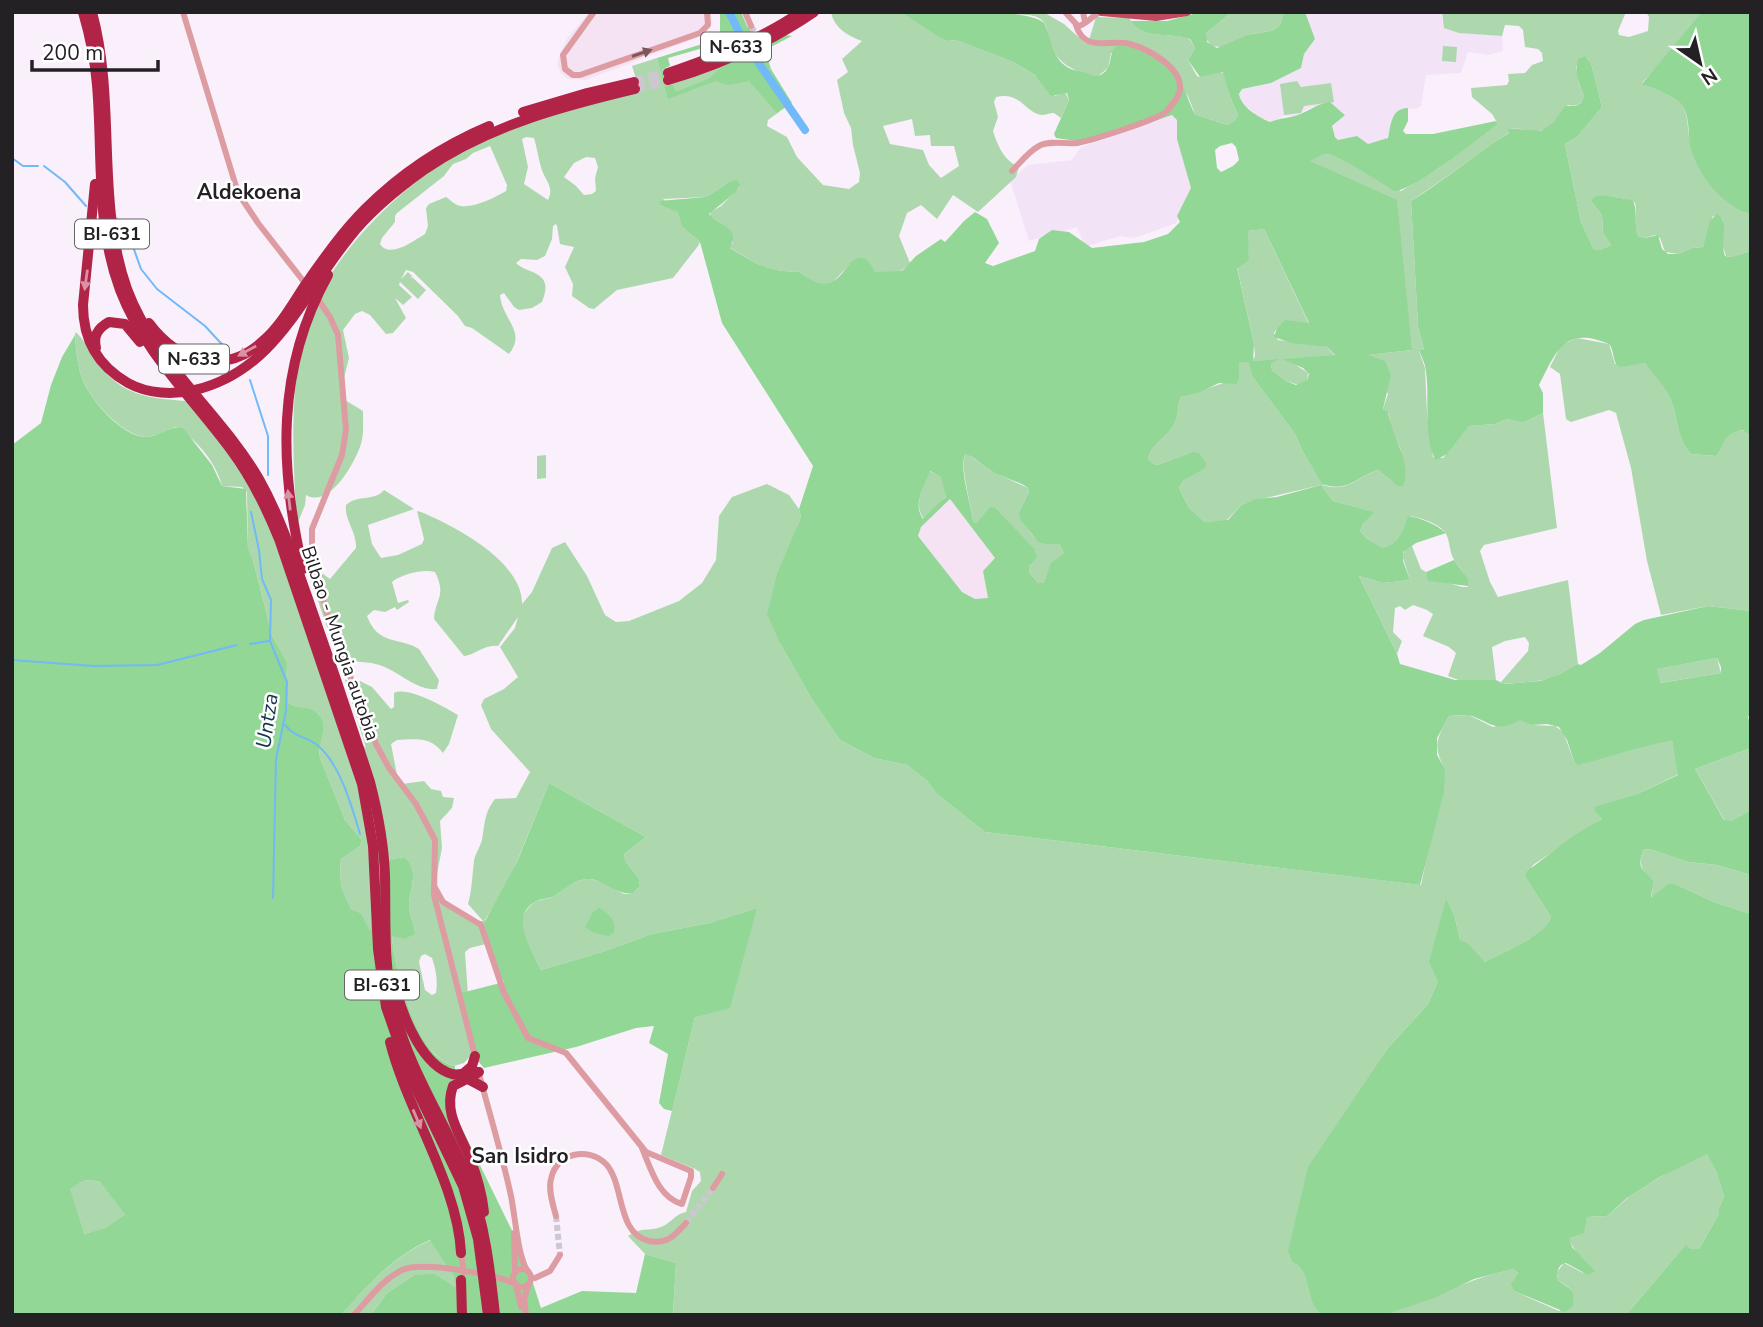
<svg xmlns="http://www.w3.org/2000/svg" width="1763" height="1327" font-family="'Nunito Sans',sans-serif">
	<rect width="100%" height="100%" fill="#f9f0fc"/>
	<g fill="#f5e3f4">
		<path d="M589 12H711L712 22 705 33 701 36 586 80 568 79 561 73 557 64 561 51 567 39Z"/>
		<path d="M950 499 995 558 983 571 988 599H975L962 592 918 536 921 527Z"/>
	</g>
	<g fill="#f2e4f6">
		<path d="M1305 12H1442V20L1478 34 1502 36 1503 51 1488 55 1468 52 1461 73 1426 75 1421 106 1416 109 1401 108 1385 141 1368 144 1357 137 1337 140 1332 127 1345 114 1330 102 1309 108 1296 116H1284L1270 122 1259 117 1240 101 1239 95 1242 89 1271 83 1301 68 1303 54 1315 39Z"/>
		<path d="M1170 111 1177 117 1192 189 1176 223 1135 238 1120 236 1085 247 1077 227 1029 241 1010 180 1028 165 1072 160 1081 147 1143 126 1165 117Z"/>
	</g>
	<g fill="#add8ae" fill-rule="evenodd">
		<path d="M831 12H900L947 41 956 40 1013 62 1035 75 1055 96 1065 92 1069 100 1061 118 1054 113C1050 113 1046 115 1042 115 1025 113 1021 91 996 97L994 102 998 117 993 131C997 144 1005 163 1019 166L1016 177 978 212 953 195 937 219 921 205 907 213 899 236 910 263 900 272H876L868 262 850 264 833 282 825 285 811 281 800 272C768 272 756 264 729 247L733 243 730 230 710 216 711 212 721 206 739 188 729 182 706 197 663 199C668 204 678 209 680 215 686 230 688 231 700 242L698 246 673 278 617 290 594 309 589 308 572 296 573 284 565 267 574 247 560 244 557 226 556 224 553 226 552 239 545 256 537 260 521 259 516 263C528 275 555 270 542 302L532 308 519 310 514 307 504 293 500 295C502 320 527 331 509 354L472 328 465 326 458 316 413 272 406 270 401 279 408 272 412 276 410 279 412 277 426 290 418 299 400 282 399 285 412 297 403 305 395 298 406 318 393 333 386 334 370 315 362 311 355 314 343 330 349 358 344 378 345 400 363 411C363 421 364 435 361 444 355 463 329 509 306 495L305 505 297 525C293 459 288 389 307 324 330 249 421 165 492 135 539 116 590 104 640 91L632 66 657 58 665 84 719 65 769 92 779 112 768 120 767 126 787 137 797 157 823 185 849 189 859 182 860 173 853 145 851 128 844 113 837 80 848 72 842 59 862 41C848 36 834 28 831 12ZM912 119 915 136 930 135 931 146H954L959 166 941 178 929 165 923 150 890 144 883 126ZM526 137 534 138C537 148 538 157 541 167 544 180 555 186 548 200L524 184 528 167 522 139ZM490 146 507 185 506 191C494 198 474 208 461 206 454 205 451 200 446 197L429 204 426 208 428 226 425 234C413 241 390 259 380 244L382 238 395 222V216L397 213 444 176 453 164 466 159 473 153ZM586 157 595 158 598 167 595 178 596 191 592 194 584 195 576 186 564 177 574 163Z"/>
		<path d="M1000 12H1043L1064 24 1085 43 1089 40 1096 17 1129 18C1143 38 1167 34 1188 37L1195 48 1188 60 1197 76 1200 77 1219 72 1224 73 1229 94 1238 115 1237 120 1227 125 1195 114 1188 96 1171 72 1162 66 1111 53 1108 68 1097 77C1078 73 1057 65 1050 43 1047 34 1048 23 1039 18 1027 12 1012 17 1000 12Z"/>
		<path d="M1232 12H1284L1280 25 1274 30 1253 34 1221 47 1212 46 1205 38 1206 33Z"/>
		<path d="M1442 12H1626L1618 31 1619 35 1629 37 1648 31 1649 17 1646 12H1710L1642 83C1653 89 1673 94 1681 104 1689 113 1687 130 1690 141 1695 172 1719 199 1746 212L1751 211V251L1731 257 1726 256 1723 247V220L1713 216 1703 247 1692 248 1678 254 1665 252 1660 238 1655 235 1645 238 1638 236C1633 223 1638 214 1635 203 1626 197 1614 198 1603 195L1591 201 1602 215 1603 233 1611 245 1600 250H1594L1581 222 1565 144 1577 137 1602 107 1591 63 1587 58 1576 66 1579 84 1584 96C1582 105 1576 107 1568 105 1561 110 1559 117 1553 124 1540 138 1524 127 1508 128L1510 132C1476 154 1445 179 1411 201L1418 326 1424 350 1419 351 1425 368 1427 413 1433 457 1443 458 1469 426 1495 424 1507 419 1523 423 1543 413 1557 528 1484 545 1480 551 1490 582 1498 597 1568 580 1578 664C1560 682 1527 682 1503 684L1501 682 1528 651 1529 643 1525 637 1505 641 1492 647 1496 680 1461 681 1448 676 1456 653 1449 647 1423 636 1433 614 1427 610 1413 605 1405 610 1400 606 1395 608 1393 632 1402 641 1397 654 1359 576 1383 583 1410 580 1402 555 1405 550 1412 546 1421 569 1426 572 1428 577 1462 587H1468C1468 575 1459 568 1453 558 1449 550 1450 538 1444 531 1437 523 1419 517 1409 516 1404 530 1397 546 1382 549L1367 539 1360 531 1363 524 1373 512 1333 501 1321 485 1249 502 1241 505 1226 521 1205 522 1189 508 1179 488 1183 481 1205 467 1192 452 1157 465 1150 463 1148 459C1152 443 1166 438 1173 426 1179 417 1177 406 1181 397L1239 378V362H1248L1252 376 1295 434 1302 450 1323 485C1348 493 1357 477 1378 470L1393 482 1405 470 1400 447 1390 426 1389 414 1383 409 1388 394 1367 355 1412 350 1309 161C1314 159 1320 155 1325 154 1336 153 1388 184 1401 191L1436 170 1498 124 1492 114 1472 97 1471 88 1507 85 1509 81 1508 74 1525 73 1532 65 1543 61 1542 53 1538 49 1525 47 1523 30 1519 26 1505 25 1502 36 1459 33 1444 28Z"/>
		<path d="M1443 46 1457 47 1456 62 1442 61Z"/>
		<path d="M1297 81 1301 87 1331 83 1334 102 1304 106 1301 113 1284 115 1280 84Z"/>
		<path d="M1264 229 1309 324C1293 323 1284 316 1274 333L1278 340 1327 347 1335 356 1287 359 1308 373 1307 380 1299 385 1286 381 1272 370 1271 364 1276 360 1252 361 1255 356 1254 344 1237 267 1249 261 1247 231Z"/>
		<path d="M76 332C85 341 91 353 98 364 123 396 148 398 186 401L223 445 244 475 267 518 340 726 366 748 345 680 360 681 372 687 391 709 394 707V693C408 686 444 707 458 715L449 744 443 753C431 737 417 739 397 740L391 744 398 780 402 784 424 781 431 789 441 791 443 797 454 798 452 808 440 821 442 848 436 879 437 895 477 921H483L468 904C472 890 472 877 474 861 475 854 480 847 482 840 485 824 484 813 495 799L516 798 530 772 491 729 481 705 484 699 504 689 518 677 500 647 515 628 518 617 498 646C484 644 476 655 464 656L434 619C435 599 447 596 435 572 423 569 402 574 392 582L398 603 408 600 409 602 397 610 395 607 385 612 374 610 367 616C378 646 400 637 419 649L439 680 437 689C417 691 401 673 382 666 364 659 352 666 335 652L305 561 330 579 356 548C357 532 344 520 346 505 358 494 374 502 384 490L414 509 368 525 372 544 381 558 398 555 422 544 424 539 417 511 421 512C455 526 523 562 522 604L532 592 552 548 565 542 587 576 605 615 616 622 629 621 679 601 702 583 716 560 719 516 732 497 767 484 789 495 799 509 801 517 794 535 780 643 811 698 840 740 874 758 907 765 926 780 937 794 985 832 1421 885 1445 769C1432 746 1437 738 1449 716L1469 715 1493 727 1520 719 1532 725 1555 726 1563 732 1574 761 1581 764 1635 747 1672 741 1679 774 1637 794 1594 809 1603 818 1533 865 1526 878 1551 917C1545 937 1503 952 1485 962L1460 940 1455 918 1438 981 1428 1004 1388 1048 1351 1105 1293 1263C1312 1270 1304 1302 1322 1315H673L676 1263 645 1254 628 1236C644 1226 647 1232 661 1227 670 1224 675 1214 686 1212L692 1191 701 1181 700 1172 695 1169 661 1155 695 1017 757 908 709 923 652 934 602 952 541 970C535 955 520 935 522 920 523 912 532 902 540 900 543 899 547 899 550 898 563 892 575 878 589 879 602 880 613 889 624 894 633 895 640 889 640 880L626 862 624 854 646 837 549 783 509 881 485 920 486 944 470 948 465 952 472 1054 464 1063 454 1066C414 1054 394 971 392 935L415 934C415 924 409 916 409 906 409 889 421 869 404 857L386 860 370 933 361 913 351 909 341 886 340 860 360 846 362 840 345 820 320 758C317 745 324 731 319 715 309 707 294 710 286 701L287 662 272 635 253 560 248 550 247 492 242 487 222 486C216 462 197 440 176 427 167 430 155 437 145 437 120 434 90 399 82 378 77 364 76 349 75 334ZM425 954 432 958C436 969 438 982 436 993L432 995 425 990 419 962 421 956Z"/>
		<path d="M1577 338 1609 344 1615 364 1645 363C1656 376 1668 390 1673 406 1678 422 1678 441 1691 454L1716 456C1723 441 1729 427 1748 431L1751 440V611L1708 606 1661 615 1647 561 1631 468 1616 413 1609 410 1571 422 1566 419 1560 374 1550 367 1561 345Z"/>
		<path d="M965 454H968L989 470 1028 488 1029 492 1019 512C1031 533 1032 545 1059 544L1064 553 1044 583H1038L1029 572C1029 564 1036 561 1036 552L996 508 977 523 973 521C971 503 960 469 965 454Z"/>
		<path d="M546 455V478L537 479V456Z"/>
		<path d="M929 471 942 477 946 499 938 503 924 519C912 504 925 487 929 471Z"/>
		<path d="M1717 658 1721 673 1659 683 1656 669Z"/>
		<path d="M1751 748V810L1731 821H1725L1695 769Z"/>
		<path d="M1649 849 1688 862 1717 865 1751 875V914L1714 902 1673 883C1664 884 1660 896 1651 899 1658 870 1634 878 1643 850Z"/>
		<path d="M1707 1153 1716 1171 1724 1197 1719 1208V1214L1699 1249H1691L1686 1246 1682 1249 1626 1315H1385C1428 1301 1468 1278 1513 1269L1518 1273 1513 1281 1514 1291 1559 1311 1573 1302C1572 1284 1569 1290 1558 1280L1557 1272 1564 1263 1583 1273 1575 1250 1568 1239 1587 1217 1607 1216 1630 1196 1675 1168Z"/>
		<path d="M91 1180 100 1182 126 1213 106 1229 83 1234 69 1189 83 1181Z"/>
		<path d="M431 1240 453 1275 455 1287 414 1275 387 1293 371 1315H341C368 1285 393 1256 431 1240Z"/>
	</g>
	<g fill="#92d795" fill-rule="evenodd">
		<path d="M720 12H741L747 26 753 32 715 50 703 48 668 58 670 66 665 68 670 85H673L676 92 708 79 723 66 786 35 792 36 765 50 771 69 792 103 777 113 749 81 728 85 715 81 668 99 657 58 715 40 720 33Z"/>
		<path d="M900 12C928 12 1027 7 1044 23 1052 39 1051 60 1071 69 1076 71 1081 71 1086 73 1092 75 1095 78 1102 74 1113 68 1108 54 1116 46 1138 44 1169 65 1181 83 1187 93 1189 104 1195 114L1227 125 1236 120 1238 115 1229 94 1223 72 1200 77 1188 60 1195 48 1190 39C1172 32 1144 40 1131 21H1167L1201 12H1232L1206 33 1207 42 1217 48 1248 35 1274 30 1280 25 1284 12H1305L1315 39 1304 54 1301 68 1271 83 1242 89 1239 94C1241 107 1258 117 1270 122 1279 118 1290 118 1298 115 1309 111 1318 103 1330 102L1345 115 1332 126 1335 137 1338 140 1357 136 1368 144 1388 138C1391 125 1391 108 1408 108V121L1403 131 1406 134H1433L1496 121 1498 124C1479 138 1414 191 1394 191 1381 183 1338 154 1326 154 1320 155 1315 159 1310 161L1397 200 1412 350 1368 355 1385 361 1391 375 1383 409 1388 412C1391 434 1413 464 1403 486H1398L1378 470C1356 477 1348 493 1322 484L1302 450 1295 434 1252 376 1248 362H1239V378L1236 384 1219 383 1200 392 1181 397C1177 406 1179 417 1173 426 1166 438 1152 443 1148 459L1151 463 1157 465 1192 452 1199 453 1206 463 1205 468 1183 481 1179 488 1189 508 1205 522 1228 520 1241 505 1256 499 1277 497 1321 485 1333 501 1374 512 1363 524 1360 531 1367 539 1382 548C1397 546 1404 530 1408 516 1422 518 1435 524 1446 533L1416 543 1403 552V561L1410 580 1383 583 1359 576 1397 654 1400 664 1455 680H1496L1504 684 1540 681 1559 675 1578 664 1581 665 1600 653 1635 624 1644 620 1708 606 1751 611V713L1748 717 1751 726V748L1695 769 1724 820 1731 821 1751 810V875L1717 865 1688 862 1649 849 1643 850C1637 871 1642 866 1653 881L1651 898 1668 884 1673 883 1714 902 1751 914V1315H1626L1682 1249 1686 1245 1691 1249H1699L1719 1214V1208L1724 1197 1716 1171 1707 1154 1660 1177 1627 1198 1607 1216 1587 1217 1584 1233 1569 1238 1572 1247 1595 1271 1588 1275 1566 1263C1558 1264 1556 1273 1558 1280 1569 1291 1575 1285 1573 1306L1565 1312 1514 1291 1511 1284 1518 1273 1513 1269 1474 1279 1434 1298 1385 1315H1322C1304 1303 1312 1270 1293 1263L1288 1251 1308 1167 1388 1048 1428 1004 1438 981 1429 962 1446 899 1455 918 1460 940 1467 943 1485 962C1503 952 1544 937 1551 917L1526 878V872L1573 836 1602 819 1594 810 1595 807 1637 794 1678 775 1672 741C1639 746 1610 757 1578 765L1574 761 1567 740 1559 727 1547 724 1532 725 1520 720C1497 733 1493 724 1472 716 1465 714 1457 716 1449 716L1437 738V755L1445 769 1444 792 1420 885 985 832 937 794 926 780 907 765 874 758 840 740 811 698 780 643 767 614 777 574 801 517 799 509 813 466 722 323 700 242 682 226 678 212 661 205 659 201 706 197 729 182 737 180 740 185 736 192 709 214C720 227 741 227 730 248 756 264 769 272 800 272 843 308 844 248 865 259 869 261 873 268 876 272L902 271 916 256 941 239 945 242 964 221 975 212 987 219 999 243 985 263 993 266 1035 251 1039 239 1052 230 1069 232 1092 248 1144 242 1168 234 1180 222 1177 216 1191 188 1177 139V120L1172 115 1090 143 1056 138 1054 134 1069 100 1067 93 1051 96 1035 75 1013 62 956 40 947 41 941 38ZM1232 143 1236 147 1239 160 1233 166 1221 172 1217 168 1215 150 1220 146ZM1264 229 1309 323 1285 320 1277 328 1274 337 1291 343 1327 347 1335 355 1282 359 1303 368 1309 374 1307 380 1296 385 1286 381 1272 370 1271 364 1279 359 1253 361 1254 344 1237 268 1249 261 1248 231ZM965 454C974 456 980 464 988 469 1000 477 1019 481 1028 488L1029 492 1019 512 1020 519 1038 542 1046 544H1059L1064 553 1051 563 1044 583H1038L1029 572 1030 566 1037 557 1035 550 996 508 990 507 977 523 973 521C971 503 959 470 965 454ZM930 471 941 477 946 498 938 503 923 519C912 504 925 486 930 471ZM950 499 995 558 983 571 988 598 975 599 962 592 918 536 921 527ZM1717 658 1721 667V673L1660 683 1657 669Z"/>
		<path d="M1702 12H1751V211L1748 213C1721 205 1696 172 1690 145 1688 132 1690 113 1680 103 1674 96 1651 87 1642 84Z"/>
		<path d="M1585 56 1591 63 1602 107 1577 137 1565 144 1581 222 1594 250H1600L1611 245 1603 233 1602 215 1591 201 1594 197 1603 195 1632 200C1639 210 1633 222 1638 236L1645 238 1658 235 1662 249 1668 254H1678L1692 248 1703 247 1710 221 1717 214C1731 223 1719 242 1725 256L1731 257 1751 251V451L1750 435 1743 430C1724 432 1725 444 1716 456L1691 454C1678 441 1678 422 1673 406 1668 389 1655 377 1645 363L1619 367C1612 362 1615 351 1609 344 1564 325 1556 352 1539 385L1543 393V413L1523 423 1507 419 1495 424 1469 426 1447 454 1436 460C1422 439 1431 392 1425 366 1424 361 1421 356 1419 350H1424L1418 326 1411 201C1445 180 1475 154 1509 133L1508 128 1541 131 1553 123 1565 106H1576L1581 103 1584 96C1579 84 1574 72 1578 59Z"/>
		<path d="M75 335C76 349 77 364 82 378 89 398 122 438 147 437 160 436 171 425 183 428L212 465 222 486 246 489 248 549 253 560 272 635 287 662 286 701C294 710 308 705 317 713 331 726 316 743 320 758L345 820 362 840 360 846 340 860 341 886 351 909 361 913 370 931 374 912 372 880 386 860 404 857C421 869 409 889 409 906 409 916 415 924 415 934L404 939 392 936C394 969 416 1059 455 1066L451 1106 524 1255 541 1308 582 1291 636 1293 645 1254 676 1263 673 1315H371L387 1293 414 1275 434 1274 455 1287 453 1275 430 1240C393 1256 368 1285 341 1315H12V445L41 423 51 385 62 357ZM91 1180 100 1182 125 1214 106 1228 84 1234 70 1189 83 1181Z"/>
		<path d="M1454 560 1468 579V586L1428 581 1426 572Z"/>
		<path d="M549 783 646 837 624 854 626 862 640 880 639 887 633 893C616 896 604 879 588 879 575 879 565 890 554 896 549 899 544 898 539 900 506 914 532 949 541 970L602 952 652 934 709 923 757 908 730 1008 695 1017 672 1111 664 1109 659 1103 668 1054 649 1043 654 1026 636 1028 576 1047 484 1068 472 1054 461 993 504 982 494 965 484 923 517 862Z"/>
		<path d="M599 908C609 914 616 920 614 932L609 936 594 933 585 927 593 912Z"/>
	</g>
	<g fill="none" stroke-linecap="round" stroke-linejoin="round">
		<g stroke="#71b9f7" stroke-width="2">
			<path d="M12 158 23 166H38"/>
			<path d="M44 166 65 182 86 206"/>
			<path d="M123 233 131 241 141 269 157 289 205 326 229 352"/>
			<path d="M250 380 268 436V475"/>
			<path d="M251 512 259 550 262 579 271 600 270 641 287 682 286 711 276 759 273 898"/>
			<path d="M250 644 269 641"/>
			<path d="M12 660 94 666 157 665 237 645"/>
			<path d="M285 725C297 739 306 736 317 745 340 763 352 807 360 834"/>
		</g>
		<g stroke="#71b9f7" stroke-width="8">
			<path d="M729 12 742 38"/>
			<path d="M751 52 805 130"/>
		</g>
		<g stroke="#cec7d1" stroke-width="6" stroke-dasharray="6 3" stroke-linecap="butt">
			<path d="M751 26 765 50"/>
			<path d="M83 232 119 220"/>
			<path d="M556 1216 560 1255"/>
			<path d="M686 1223 713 1188"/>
		</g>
		<g stroke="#cec7d1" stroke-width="10" stroke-dasharray="10 5" stroke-linecap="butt">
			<path d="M634 82 668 73"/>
			<path d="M635 89 668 80"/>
		</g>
		<g stroke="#dd9ca2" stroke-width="6">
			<path d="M183 12 238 193 258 223 308 287"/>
			<path d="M594 12 563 55 565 69 573 75H580L700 33 708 25 707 12"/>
			<path d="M745 12 751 26"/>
			<path d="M1065 12 1078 26C1086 25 1092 16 1100 12"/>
			<path d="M1083 12 1085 22"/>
			<path d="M1012 171C1020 163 1029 151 1039 146 1049 140 1066 144 1077 143 1090 141 1160 119 1167 111 1172 104 1180 97 1180 88 1181 67 1148 49 1130 44 1110 39 1084 53 1076 25"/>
			<path d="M317 298 330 317 338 335 346 430 342 455 312 529V563L331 626 376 744 389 768 416 804 435 840 434 895 476 1060"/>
			<path d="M434 886 443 902 481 925 504 993 528 1038 566 1053 646 1152 691 1171V1177L682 1204C658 1197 651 1169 642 1148"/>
			<path d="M478 1070C489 1112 502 1154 511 1196 515 1215 518 1257 527 1270"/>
			<path d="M713 1188 722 1174"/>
			<path d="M556 1216C553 1205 548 1190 551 1179 556 1153 588 1146 606 1164 625 1185 616 1233 649 1241 667 1245 675 1235 686 1223"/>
			<path d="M514 1233 515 1272"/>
			<path d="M461 1253 464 1273"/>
			<circle cx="522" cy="1278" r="9"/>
			<path d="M535 1278 550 1271 560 1255"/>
			<path d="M516 1285 521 1307"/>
			<path d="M354 1315C368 1300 383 1279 402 1270 422 1261 495 1274 515 1284"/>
			<path d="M526 1315 524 1299 528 1286"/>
		</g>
		<path stroke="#bf4b5e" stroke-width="8" d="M1102 12 1156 17 1187 12"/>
		<g stroke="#b12447" stroke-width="10">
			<path d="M83 12C90 36 95 60 97 85 103 155 95 223 120 290 144 353 192 397 231 450 252 478 266 507 279 539L362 784 373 846 378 949 386 1007 410 1076 463 1186 478 1239 488 1315"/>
			<path d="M92 12C117 104 95 198 127 289 155 364 220 412 259 479 280 516 293 557 307 596 329 658 350 720 370 782 378 813 384 844 385 876 386 921 383 965 394 1009 409 1070 445 1121 468 1179 485 1223 490 1269 495 1315"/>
			<path d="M668 73C714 57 760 40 801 12"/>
			<path d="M668 80C719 65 770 42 814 12"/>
			<path d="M523 112 587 93 634 82"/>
			<path d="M95 184 83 305C83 340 98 366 128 383 148 394 173 395 195 390 275 371 302 296 349 238 370 211 396 190 424 170 488 126 560 107 635 89"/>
			<path d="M149 323C178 362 225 377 264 340 281 325 293 303 305 285 324 258 342 232 365 209 400 174 444 145 489 126"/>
			<path d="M96 348C93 336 98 328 109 322L125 324 140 342"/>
			<path d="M303 569C279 467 276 369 328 275"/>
			<path d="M397 993C404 1019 423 1066 452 1074 461 1076 470 1071 479 1072"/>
			<path d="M390 1042C407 1110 458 1185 461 1253"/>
			<path d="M465 1072 472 1066 475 1056"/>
			<path d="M476 1074 453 1086C443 1113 461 1135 470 1159 477 1176 482 1194 484 1212"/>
			<path d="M468 1079 483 1087"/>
			<path d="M461 1280 462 1315"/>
		</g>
	</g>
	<defs><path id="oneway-solid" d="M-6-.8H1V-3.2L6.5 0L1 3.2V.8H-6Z" transform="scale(1.75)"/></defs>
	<use fill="#77585d" href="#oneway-solid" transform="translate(642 53) rotate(-19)"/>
	<g fill="#d892a3">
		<use href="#oneway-solid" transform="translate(86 280) rotate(98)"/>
		<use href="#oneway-solid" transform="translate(247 351) rotate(151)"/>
		<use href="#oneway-solid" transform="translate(289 500) rotate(-97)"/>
		<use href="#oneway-solid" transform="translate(417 1119) rotate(67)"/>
	</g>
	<g text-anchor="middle" stroke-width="5" stroke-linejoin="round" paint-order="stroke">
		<g fill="#fff" stroke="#666466" stroke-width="2">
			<rect x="701" y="32.5" width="70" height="29" rx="5"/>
			<rect x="75" y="219.5" width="74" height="29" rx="5"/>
			<rect x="159" y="344.5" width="70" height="29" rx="5"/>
			<rect x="345" y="970.5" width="74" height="29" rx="5"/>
		</g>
		<g font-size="18" font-weight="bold" fill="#242125">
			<text x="736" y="53">N-633</text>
			<text x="112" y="240">BI-631</text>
			<text x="194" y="365">N-633</text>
			<text x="382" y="991">BI-631</text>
		</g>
		<g font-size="19" fill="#242125" stroke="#fff">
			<text transform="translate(341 643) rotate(71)" y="7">Bilbao - Mungia autobia</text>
		</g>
		<g font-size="21" font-weight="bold" fill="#242125" stroke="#fff">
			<text x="249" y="199">Aldekoena</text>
			<text x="520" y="1163">San Isidro</text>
		</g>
		<g font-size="21" font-style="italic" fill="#17354e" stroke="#fff">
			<text transform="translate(267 721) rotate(-82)" y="7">Untza</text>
		</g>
	</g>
	<rect width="1763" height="1327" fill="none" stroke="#242125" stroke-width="28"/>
	<g transform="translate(1700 63) rotate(146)" stroke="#ffffff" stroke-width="5" paint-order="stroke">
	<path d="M0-5L12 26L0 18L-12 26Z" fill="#242125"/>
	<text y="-10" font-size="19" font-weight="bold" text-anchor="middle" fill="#242125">N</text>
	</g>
	<path d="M32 60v10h126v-10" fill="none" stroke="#242125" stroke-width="3.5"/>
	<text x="42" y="60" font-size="21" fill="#242125" stroke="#ffffff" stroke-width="5" paint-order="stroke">200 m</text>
</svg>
